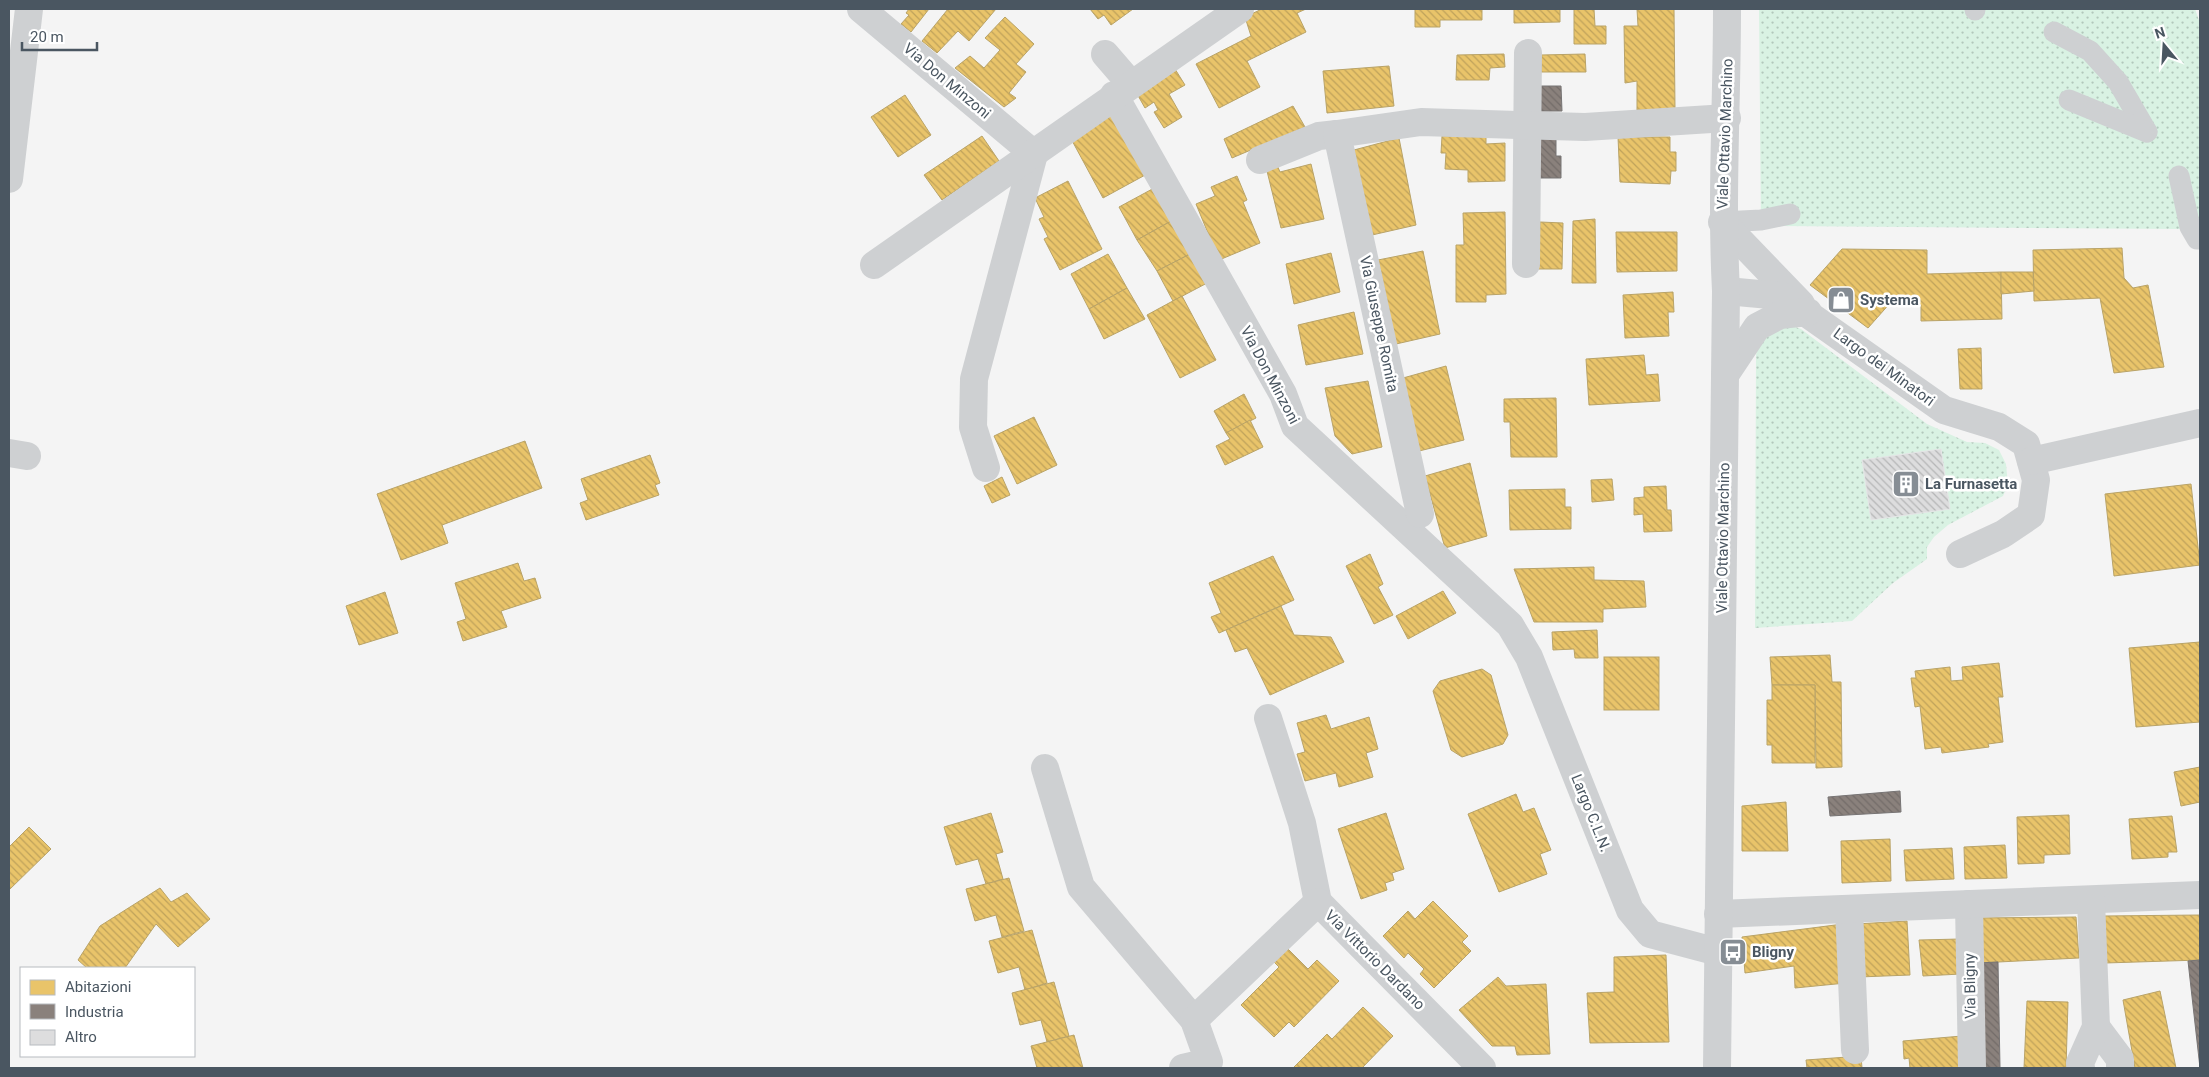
<svg xmlns="http://www.w3.org/2000/svg" width="2209" height="1077" font-family="Roboto,sans-serif">
	<defs>
		<pattern id="park-dots" width="8" height="8" patternUnits="userSpaceOnUse" patternTransform="scale(1.25)"><rect width="8" height="8" fill="#d9f2e3"/><path d="M2 2h.1M6 6h.1" fill="none" stroke="#b2c7bb" stroke-width="1.8" stroke-linecap="round"/></pattern>
		<pattern id="homes-back-hatch" width="6" height="6" patternUnits="userSpaceOnUse" patternTransform="scale(1.25)"><rect width="6" height="6" fill="#e9c46a"/><path d="M-1 5l2 2M0 0l6 6M5-1l2 2" fill="none" stroke="#bfa25b"/></pattern>
		<pattern id="industry-back-hatch" width="6" height="6" patternUnits="userSpaceOnUse" patternTransform="scale(1.25)"><rect width="6" height="6" fill="#8a817c"/><path d="M-1 5l2 2M0 0l6 6M5-1l2 2" fill="none" stroke="#736c69"/></pattern>
		<pattern id="building-back-hatch" width="6" height="6" patternUnits="userSpaceOnUse" patternTransform="scale(1.25)"><rect width="6" height="6" fill="#ddddde"/><path d="M-1 5l2 2M0 0l6 6M5-1l2 2" fill="none" stroke="#b5b6b7"/></pattern>
	</defs>
	<rect width="100%" height="100%" fill="#f4f4f4"/>
	<g fill="url(#park-dots)">
		<path d="M1759 9H2195L2200 23V231L2181 229 1761 226Z"/>
		<path d="M1790 325 1801 329 1927 424 1967 442 1985 443 1999 450 2006 464 2008 485 2003 496 1948 525 1934 537 1927 547V559L1893 583 1852 621 1755 628 1756 356C1759 332 1768 330 1790 325Z"/>
	</g>
	<g fill="url(#homes-back-hatch)" stroke="#b9a367">
		<path d="M909 9H929L911 32 901 24 909 15 906 13Z"/>
		<path d="M948 9H996L969 41 958 31 937 53 922 41Z"/>
		<path d="M1090 9H1133L1111 25 1104 15 1098 19Z"/>
		<path d="M1262 9H1306L1297 13 1306 32 1247 61 1260 87 1219 108 1196 64 1251 36 1245 17Z"/>
		<path d="M1415 9H1482V20H1440V27H1415Z"/>
		<path d="M1514 9H1560V22L1514 23Z"/>
		<path d="M1574 9H1594L1595 26H1606V44H1574Z"/>
		<path d="M1637 9H1674L1675 109 1637 110V81L1625 83 1624 26H1638Z"/>
		<path d="M1005 17 1034 44 1016 64 1026 72 1009 93 1016 98 1004 107 955 68 970 56 984 68 1000 50 985 38Z"/>
		<path d="M1504 54 1505 67 1490 68 1489 80H1456L1457 55Z"/>
		<path d="M1585 54 1586 72H1541V55Z"/>
		<path d="M1389 66 1394 106 1327 113 1323 71Z"/>
		<path d="M1175 69 1185 85 1169 94 1182 117 1164 128 1154 112 1158 110 1154 102 1145 108 1136 92Z"/>
		<path d="M905 95 931 135 898 157 871 117Z"/>
		<path d="M1293 106 1305 127 1232 158 1224 139Z"/>
		<path d="M1113 111 1147 174 1103 198 1069 135Z"/>
		<path d="M982 136 999 161 942 200 924 175Z"/>
		<path d="M1442 136 1486 137V144L1505 143V181L1468 182V170L1445 169 1446 153H1441Z"/>
		<path d="M1618 137H1670V152H1676V171H1671L1670 184 1620 182Z"/>
		<path d="M1399 138 1416 225 1372 235 1354 150Z"/>
		<path d="M1311 164 1324 219 1281 228 1266 167 1277 165 1280 172Z"/>
		<path d="M1237 176 1247 200 1243 202 1260 243 1219 260 1196 204 1215 196 1211 187Z"/>
		<path d="M1068 181 1102 249 1060 270 1044 239 1048 237 1039 219 1044 217 1035 198Z"/>
		<path d="M1156 187 1173 220 1137 240 1119 207Z"/>
		<path d="M1505 212 1506 294 1486 295V302H1456V245H1464L1463 213Z"/>
		<path d="M1595 219 1596 283H1572L1573 221Z"/>
		<path d="M1173 220 1192 253 1157 271 1137 240Z"/>
		<path d="M1540 222 1563 223 1562 269H1538Z"/>
		<path d="M1616 232H1677V271L1617 272Z"/>
		<path d="M2122 248 2124 278 2133 288 2148 285 2164 367 2114 373 2100 298 2034 301 2033 250Z"/>
		<path d="M1842 249 1927 250V274L2001 272 2002 319 1921 321V305L1912 299 1892 301 1868 328 1810 285Z"/>
		<path d="M1423 251 1440 334 1396 344 1378 260Z"/>
		<path d="M1192 253 1209 282 1173 301 1157 271Z"/>
		<path d="M1331 253 1340 292 1294 304 1286 264Z"/>
		<path d="M1108 254 1127 288 1089 309 1071 274Z"/>
		<path d="M2001 272H2033L2034 291 2001 294Z"/>
		<path d="M1127 288 1145 319 1104 339 1089 309Z"/>
		<path d="M1673 292 1674 312H1668L1669 336 1625 338 1623 295Z"/>
		<path d="M1182 296 1216 360 1180 378 1147 315Z"/>
		<path d="M1354 312 1363 354 1306 365 1298 325Z"/>
		<path d="M1981 348 1982 389H1960L1958 349Z"/>
		<path d="M1644 355 1646 375 1658 374 1660 401 1589 405 1586 359Z"/>
		<path d="M1446 366 1464 440 1419 451 1403 378Z"/>
		<path d="M1368 381 1382 447 1352 454 1335 436 1325 388Z"/>
		<path d="M1244 394 1256 418 1226 433 1214 411Z"/>
		<path d="M1556 398 1557 457H1511L1510 422H1504V399Z"/>
		<path d="M1034 417 1057 465 1017 484 994 436Z"/>
		<path d="M1250 420 1263 447 1225 465 1216 446 1230 439 1226 433Z"/>
		<path d="M525 441 542 488 442 525 448 543 401 560 377 494Z"/>
		<path d="M650 455 660 483 655 485 659 495 586 520 580 503 588 500 581 479Z"/>
		<path d="M1470 463 1487 536 1445 548 1425 476Z"/>
		<path d="M1002 477 1010 495 992 503 984 486Z"/>
		<path d="M1612 479 1614 500 1592 502 1591 480Z"/>
		<path d="M2191 484 2200 565 2114 576 2105 494Z"/>
		<path d="M1666 486 1667 510H1671L1672 531 1644 532 1643 514 1634 515V498L1644 497V487Z"/>
		<path d="M1565 489V507H1571V529L1510 530 1509 490Z"/>
		<path d="M1370 554 1383 584 1378 587 1393 615 1374 624 1346 566Z"/>
		<path d="M1273 556 1294 600 1219 633 1211 617 1221 613 1209 583Z"/>
		<path d="M518 563 524 581 535 578 541 598 501 611 507 627 463 641 457 622 466 619 455 583Z"/>
		<path d="M1594 567V580L1644 581 1646 607 1603 609V622H1534L1514 569Z"/>
		<path d="M1443 591 1456 613 1408 639 1396 616Z"/>
		<path d="M385 592 398 633 359 645 346 606Z"/>
		<path d="M1281 606 1294 635 1331 637 1344 662 1270 695 1247 648 1235 652 1226 630Z"/>
		<path d="M1597 630 1598 658H1575L1574 649 1553 650 1552 632Z"/>
		<path d="M2200 642V722L2136 727 2129 648Z"/>
		<path d="M1830 655 1832 682H1841L1842 767 1816 768 1815 685H1772L1770 657Z"/>
		<rect x="1604" y="657" width="55" height="53"/>
		<path d="M1999 663 2003 697H1998L2003 742 1988 744 1989 747 1942 753 1941 747 1925 749 1920 706 1915 707 1911 678H1916L1915 671 1950 667 1951 681 1963 680 1962 667Z"/>
		<path d="M1482 669 1491 675 1508 735 1503 744 1462 757 1451 750 1433 691 1440 681Z"/>
		<path d="M1772 685H1815V763H1772V745H1767V700H1772Z"/>
		<path d="M1326 715 1331 729 1369 717 1378 749 1366 753 1373 777 1339 787 1336 773 1305 781 1297 754 1305 752 1297 723Z"/>
		<path d="M2200 767V802L2181 806 2174 772Z"/>
		<path d="M1516 794 1523 812 1534 808 1551 850 1540 854 1547 874 1499 892 1468 814Z"/>
		<path d="M1786 802 1788 851H1742V806Z"/>
		<path d="M991 813 1003 852 996 854 1003 879 986 884 978 859 956 865 944 827Z"/>
		<path d="M1386 813 1404 869 1392 873 1394 880 1385 883 1387 890 1361 899 1338 829Z"/>
		<path d="M2069 815 2070 854 2044 855V863L2018 864 2017 817Z"/>
		<path d="M2172 816 2177 852H2168V857L2132 859 2129 819Z"/>
		<path d="M29 827 51 849 9 890V847Z"/>
		<path d="M1890 839 1891 881 1842 883 1841 841Z"/>
		<path d="M2005 845 2007 878 1965 879 1964 847Z"/>
		<path d="M1952 848 1954 879 1906 881 1904 850Z"/>
		<path d="M1009 878 1024 931 1002 937 996 915 975 921 966 889Z"/>
		<path d="M160 888 171 902 187 893 210 919 178 947 156 924 125 968H87L78 960 100 926Z"/>
		<path d="M1433 901 1468 936 1462 942 1471 951 1434 988 1420 974 1424 969 1408 953 1404 958 1383 936 1408 911 1415 919Z"/>
		<path d="M2200 915V960L2105 963 2103 916Z"/>
		<path d="M2076 917 2079 958 1978 963 1977 918Z"/>
		<path d="M1907 921 1910 975 1859 977 1856 924Z"/>
		<path d="M1843 924 1846 983 1795 988 1794 966 1745 973 1742 937Z"/>
		<path d="M1032 930 1047 983 1025 990 1019 967 998 973 989 941Z"/>
		<path d="M1960 939 1961 974 1923 976 1919 940Z"/>
		<path d="M1285 946 1308 969 1317 960 1339 981 1294 1027 1289 1022 1274 1037 1241 1005 1279 967 1272 960Z"/>
		<path d="M1666 955 1669 1042 1590 1043 1587 993 1614 992V957Z"/>
		<path d="M1498 977 1506 986 1546 984 1550 1054 1517 1055 1515 1046H1492L1459 1010Z"/>
		<path d="M1054 982 1069 1036 1047 1042 1041 1020 1020 1025 1012 993Z"/>
		<path d="M2160 991 2176 1068H2135L2123 1000Z"/>
		<path d="M2027 1001 2068 1002 2066 1068H2024Z"/>
		<path d="M1363 1007 1393 1036 1362 1068H1293L1327 1034 1332 1039Z"/>
		<path d="M1074 1035 1083 1068H1037L1031 1046Z"/>
		<path d="M1962 1036 1963 1068H1910L1909 1058 1904 1059 1903 1041Z"/>
		<path d="M1861 1056 1862 1068H1807L1806 1060Z"/>
	</g>
	<g fill="url(#industry-back-hatch)" stroke="#777474">
		<path d="M1540 86H1561L1562 111H1541Z"/>
		<path d="M1556 138V156H1561V178H1539L1540 139Z"/>
		<path d="M1900 791 1901 812 1830 816 1828 797Z"/>
		<path d="M2200 960V1068L2188 961Z"/>
		<path d="M1998 962 2000 1068H1981L1978 963Z"/>
	</g>
	<path fill="url(#building-back-hatch)" stroke="#e5e6e7" d="M1941 449 1950 509 1871 520 1862 460Z"/>
	<g fill="none" stroke-linecap="round" stroke-linejoin="round">
		<g stroke="#ced0d2" stroke-width="21">
			<path d="M1975 9V10"/>
			<path d="M2054 32 2090 51 2118 82 2147 132"/>
			<path d="M2069 100 2147 132"/>
			<path d="M2179 176 2190 227 2197 239H2200"/>
			<path d="M1722 222 1761 220 1790 214"/>
		</g>
		<g stroke="#ced0d2" stroke-width="28">
			<path d="M861 9 1034 154 974 379 973 427 986 468"/>
			<path d="M1105 54 1130 83"/>
			<path d="M1114 95 1283 394 1295 426 1510 625 1529 657 1630 910 1650 934 1718 952"/>
			<path d="M1260 160 1319 136 1337 134"/>
			<path d="M1722 222 1801 304"/>
			<path d="M1526 264 1528 53"/>
			<path d="M874 265 1240 9"/>
			<path d="M1726 291 1782 296 1944 410 1999 427 2026 444 2036 480 2031 515 2003 534 1960 554"/>
			<path d="M1725 375 1757 327 1780 315 1808 312"/>
			<path d="M9 453 27 456"/>
			<path d="M2031 461 2200 423"/>
			<path d="M1420 514 1337 134 1421 122 1585 127 1727 118"/>
			<path d="M1268 718 1302 823 1318 902 1482 1068"/>
			<path d="M1045 768 1081 887 1194 1020 1209 1062 1183 1068"/>
			<path d="M1969 904 1972 1068"/>
			<path d="M1849 909 1855 1050"/>
			<path d="M1718 914 2200 895"/>
			<path d="M1194 1020 1318 902"/>
			<path d="M2096 1027 2120 1059V1068"/>
			<path d="M2081 1068 2080 1063 2096 1027 2091 900"/>
		</g>
		<g stroke="#ced0d2" stroke-width="28">
			<path d="M9 179 29 9"/>
			<path d="M1717 1068 1726 291C1721 197 1727 103 1727 9"/>
		</g>
	</g>
	<defs>
		<g id="shop-square" transform="scale(1.4375)"><rect x="-9" y="-9" width="18" height="18" rx="4" fill="#868d94" stroke="#fff"/><path d="M-5-2.5h2.3a2.7 3.5 0 0 1 5.4 0H5L5.5 6h-11ZM-1.5-2.5h3a1.5 2.3 0 0 0-3 0Z" fill="#fff"/></g>
		<g id="building-square" transform="scale(1.4375)"><rect x="-9" y="-9" width="18" height="18" rx="4" fill="#868d94" stroke="#fff"/><path d="M-4-6H4V6H1V3H-1V6H-4ZM-2.5-4.3h1.7v1.8h-1.7ZM.8-4.3h1.7v1.8H.8ZM-2.5-1h1.7V.8h-1.7ZM.8-1h1.7V.8H.8Z" fill="#fff"/></g>
		<g id="bus-square" transform="scale(1.4375)"><rect x="-9" y="-9" width="18" height="18" rx="4" fill="#868d94" stroke="#fff"/><path d="M-5-6H5V4H4V6H2V4H-2V6H-4V4H-5ZM-3.5-4V0h7V-4ZM-3.5 1.2v1.5H-2V1.2ZM2 1.2v1.5H3.5V1.2Z" fill="#fff"/></g>
	</defs>
	<g fill-rule="evenodd">
		<use href="#shop-square" x="1841" y="300"/>
		<use href="#building-square" x="1906" y="484"/>
		<use href="#bus-square" x="1733" y="952"/>
	</g>
	<g text-anchor="middle" stroke-width="5" stroke-linejoin="round" paint-order="stroke">
		<g font-size="15" fill="#4a5661" stroke="#fff">
			<text transform="translate(947 81) rotate(40)" y="5">Via Don Minzoni</text>
			<text transform="translate(1725 134) rotate(-88)" y="5">Viale Ottavio Marchino</text>
			<text transform="translate(1379 324) rotate(78)" y="5">Via Giuseppe Romita</text>
			<text transform="translate(1884 367) rotate(36)" y="5">Largo dei Minatori</text>
			<text transform="translate(1270 375) rotate(62)" y="5">Via Don Minzoni</text>
			<text transform="translate(1723 538) rotate(-89)" y="5">Viale Ottavio Marchino</text>
			<text transform="translate(1591 813) rotate(68)" y="5">Largo C.L.N.</text>
			<text transform="translate(1375 960) rotate(45)" y="5">Via Vittorio Dardano</text>
			<text transform="translate(1970 986) rotate(-91)" y="5">Via Bligny</text>
		</g>
		<g font-size="15" font-weight="bold" fill="#4a5661" stroke="#fff" text-anchor="start">
			<text x="1860" y="305">Systema</text>
			<text x="1925" y="489">La Furnasetta</text>
			<text x="1752" y="957">Bligny</text>
		</g>
	</g>
	<rect width="2209" height="1077" fill="none" stroke="#4a5661" stroke-width="20"/>
	<rect x="20" y="967" width="175" height="90" fill="#ffffff" stroke="#b7bbc0"/>
	<rect x="30" y="980" width="25" height="15" fill="#e9c46a" stroke="#b7bbc0"/>
	<text x="65" y="992" font-size="15" fill="#4a5661">Abitazioni</text>
	<rect x="30" y="1004" width="25" height="15" fill="#8a817c" stroke="#b7bbc0"/>
	<text x="65" y="1017" font-size="15" fill="#4a5661">Industria</text>
	<rect x="30" y="1030" width="25" height="15" fill="#ddddde" stroke="#b7bbc0"/>
	<text x="65" y="1042" font-size="15" fill="#4a5661">Altro</text>
	<g transform="translate(2164 45) rotate(342)" stroke="#ffffff" stroke-width="4" paint-order="stroke">
	<path d="M0-4L9 19L0 12L-9 19Z" fill="#4a5661"/>
	<text y="-8" font-size="14" font-weight="bold" text-anchor="middle" fill="#4a5661">N</text>
	</g>
	<path d="M22 42v8h75v-8" fill="none" stroke="#4a5661" stroke-width="2.5"/>
	<text x="30" y="42" font-size="15" fill="#4a5661" stroke="#ffffff" stroke-width="4" paint-order="stroke">20 m</text>
</svg>
